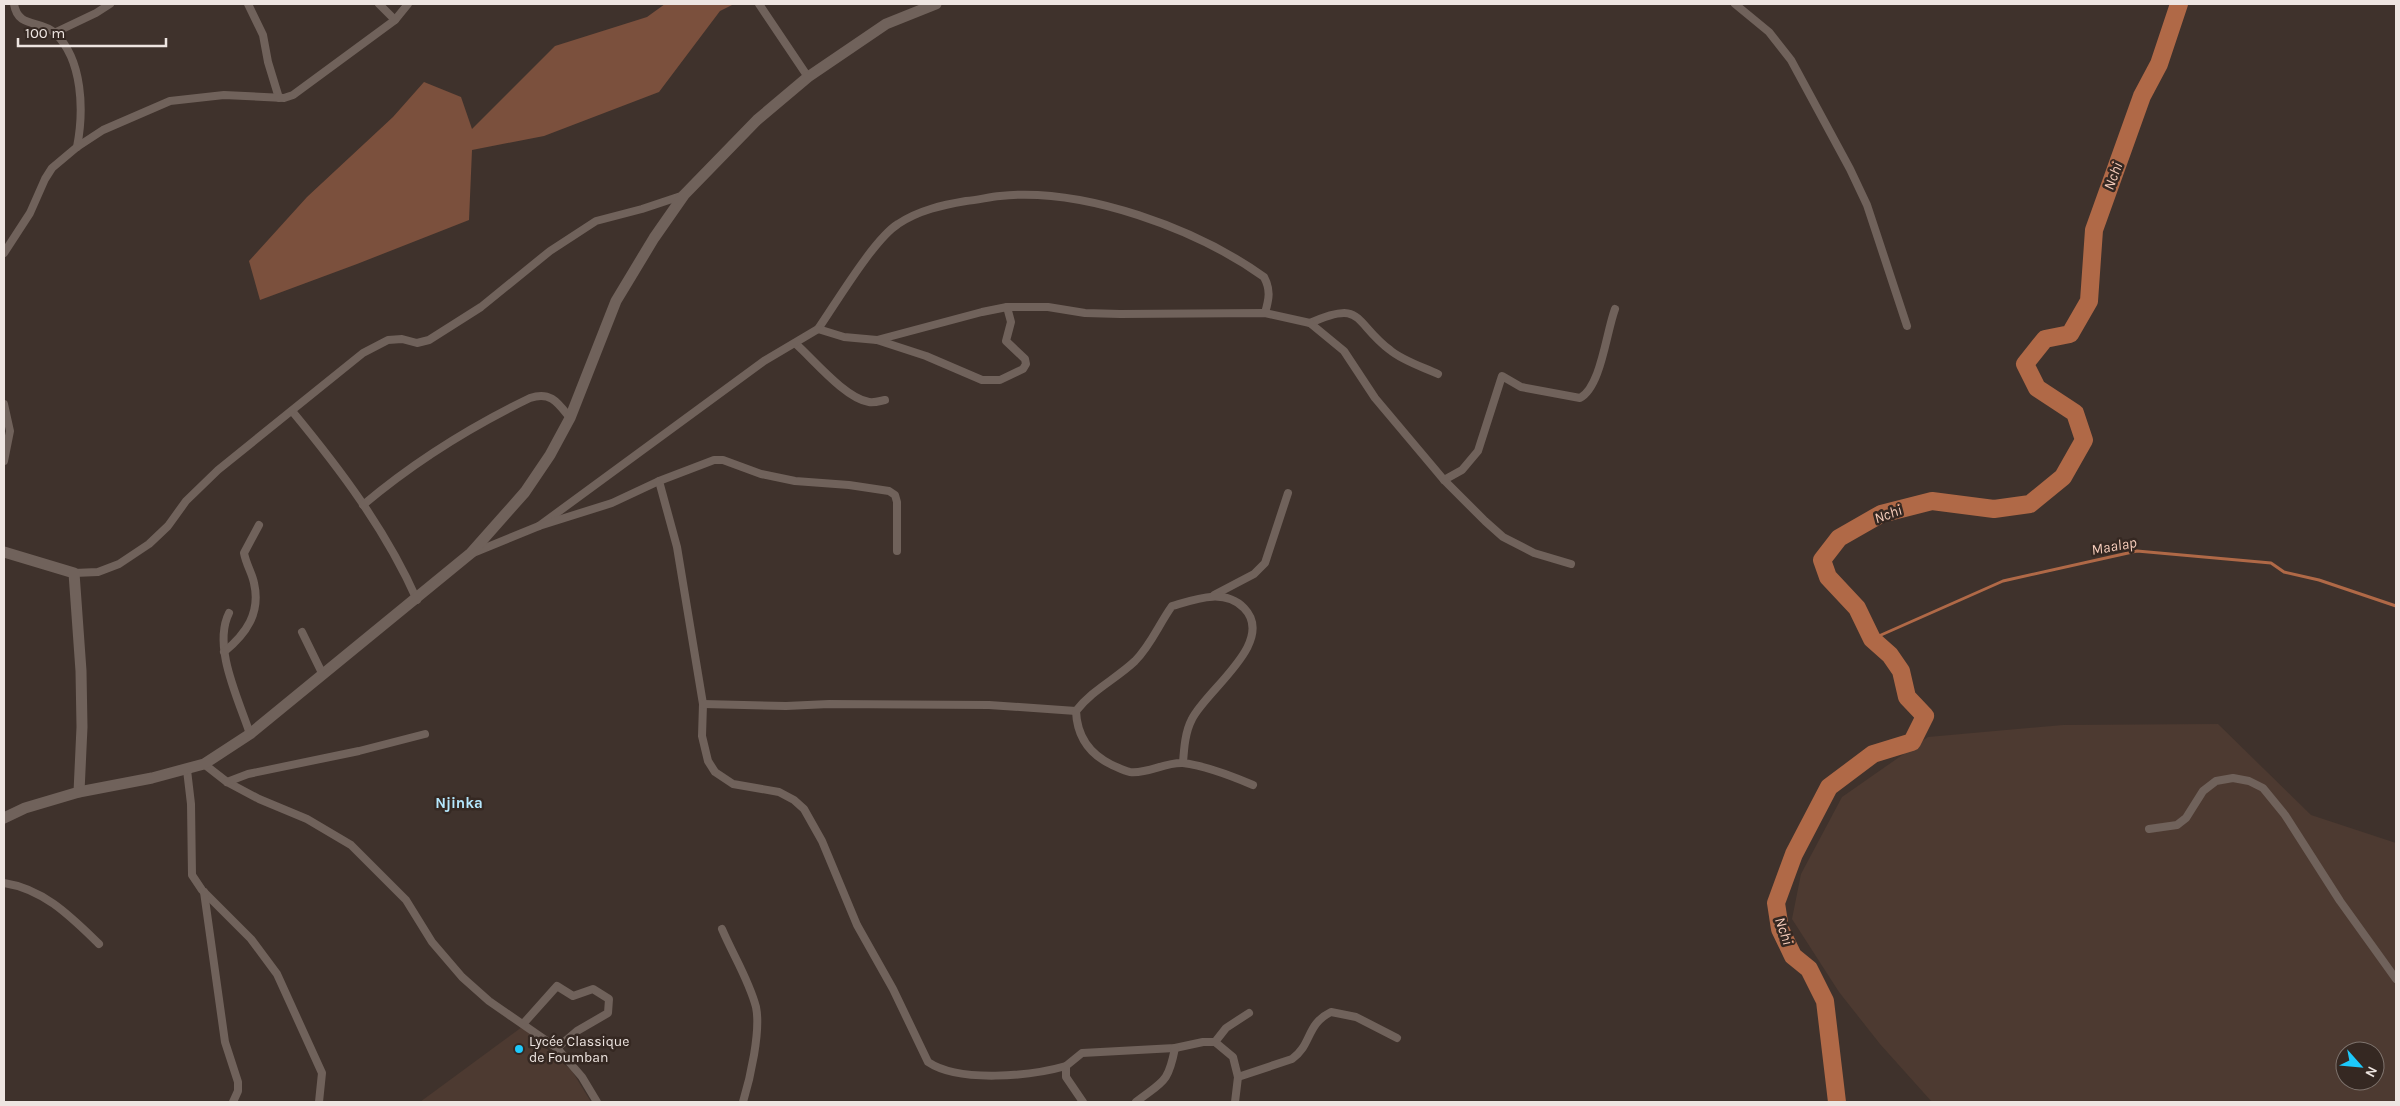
<svg xmlns="http://www.w3.org/2000/svg" width="2400" height="1106" font-family="Karla,sans-serif">
	<rect width="100%" height="100%" fill="#3f322c"/>
	<g fill="#4d3a31" fill-rule="evenodd">
		<path d="M2218 724 2311 815 2396 843V1102H1932L1880 1044 1839 992 1792 919 1801 874 1842 797 1928 737 2063 725ZM2345 1051H2375V1081H2345Z"/>
		<path d="M522 1027 572 1071 591 1102H420Z"/>
	</g>
	<path fill="#7b503d" d="M665 4H734L720 11 659 92 544 136 472 150 469 220 357 264 260 300 249 261 307 197 393 117 424 82 461 97 472 129 555 46 647 17Z"/>
	<g fill="none" stroke-linecap="round" stroke-linejoin="round">
		<path stroke="#b06947" stroke-width="3" d="M1872 639 2003 581 2137 551 2271 563 2284 572 2319 580 2396 606"/>
		<path stroke="#b06947" stroke-width="18" d="M1837 1102 1825 1001 1809 969 1793 956 1780 929 1776 903 1794 854 1829 787 1873 754 1912 742 1925 716 1907 697 1901 671 1890 655 1872 639 1857 608 1828 577 1822 560 1839 538 1881 514 1932 501 1994 509 2030 504 2063 477 2084 440 2075 413 2037 388 2025 364 2045 339 2070 334 2089 301 2094 230 2142 96 2159 64 2179 4"/>
		<g stroke="#70625b" stroke-width="8">
			<path d="M14 4C18 29 40 19 55 33 83 60 84 111 77 147"/>
			<path d="M248 4 263 35 268 62 279 98"/>
			<path d="M379 4 395 20"/>
			<path d="M759 4 808 77"/>
			<path d="M1735 4 1769 32 1791 60 1850 169 1867 205 1907 326"/>
			<path d="M54 33 96 13 110 4"/>
			<path d="M4 253 30 213 45 179 52 168 77 147 103 130 170 101 224 95 284 98 293 95 395 20 408 4"/>
			<path d="M1310 323C1364 299 1353 322 1390 350 1403 361 1423 367 1438 374"/>
			<path d="M818 329C836 303 874 239 898 224 919 210 943 205 966 201 978 200 989 197 1000 196 1084 187 1197 229 1264 277 1271 290 1269 299 1265 313"/>
			<path d="M877 340 926 356 982 380H1000L1023 369 1026 364 1025 359 1006 341 1011 322 1007 307"/>
			<path d="M796 344C814 360 845 398 869 402 874 403 880 401 885 400"/>
			<path d="M4 404 10 431 4 461"/>
			<path d="M292 411C340 469 386 530 417 600"/>
			<path d="M1444 480 1462 470 1478 451 1502 376 1521 387 1580 398C1601 387 1606 333 1615 309"/>
			<path d="M659 481 677 547 703 704 702 736 708 761 715 772 733 784 779 792 794 800 804 809 822 841 857 925 893 989 928 1062C959 1083 1031 1076 1066 1066"/>
			<path d="M363 505C414 462 470 427 530 398 551 391 558 403 570 418"/>
			<path d="M539 526 764 361 818 329 844 337 877 340 982 312 1007 307H1048L1085 313 1120 314 1265 313 1310 323 1344 351 1375 398 1444 480 1485 521 1503 537 1534 553 1571 564"/>
			<path d="M473 553 539 526 612 503 659 481 714 460H723L761 474 795 481 849 485 889 491 895 495 897 502V551"/>
			<path d="M74 573 98 572 119 564 149 544 168 526 186 501 218 470 363 353 388 340 402 339 417 343 429 340 481 307 550 251 596 221 642 209 684 195"/>
			<path d="M1214 595 1254 574 1265 563 1288 493"/>
			<path d="M229 613C212 647 239 700 250 734"/>
			<path d="M302 632 323 675"/>
			<path d="M224 652C246 634 261 613 254 583 252 573 246 564 244 553L259 525"/>
			<path d="M703 704 786 706 829 704 989 705 1076 711"/>
			<path d="M1183 763C1184 749 1185 732 1192 719 1206 690 1277 642 1244 608 1224 588 1196 599 1172 606 1159 624 1151 645 1135 661 1116 679 1092 690 1076 711 1077 737 1089 754 1112 765 1117 767 1124 771 1130 772 1148 774 1165 762 1183 763 1207 766 1232 776 1253 785"/>
			<path d="M204 764 227 782 259 799 307 819 351 845 406 900 432 942 462 977 489 1001 557 1048 582 1077 597 1102"/>
			<path d="M187 770 191 804 192 875 202 890 251 939 277 974 322 1073 319 1102"/>
			<path d="M227 782 248 774 359 751 425 734"/>
			<path d="M2149 829 2177 825 2186 818 2203 791 2216 781 2233 778 2249 781 2263 788 2285 815 2340 901 2396 979"/>
			<path d="M4 883C44 889 71 917 99 944"/>
			<path d="M204 892 225 1042 238 1082V1091L233 1102"/>
			<path d="M722 929C733 955 749 980 756 1007 761 1031 750 1079 743 1102"/>
			<path d="M523 1024 557 986 573 996 593 989 609 999 608 1013 577 1031 557 1048"/>
			<path d="M1215 1042 1226 1028 1249 1013"/>
			<path d="M1238 1077 1292 1059C1312 1045 1306 1024 1331 1012L1356 1017 1397 1038"/>
			<path d="M1083 1102 1066 1077V1066L1082 1053 1175 1048 1203 1042H1215L1233 1057 1238 1077 1235 1102"/>
			<path d="M1136 1102C1163 1081 1168 1084 1175 1048"/>
		</g>
		<g stroke="#70625b" stroke-width="11">
			<path d="M4 552 74 573 81 671 82 727 79 792"/>
			<path d="M4 818 25 808 79 792 152 778 204 764 250 734 471 553 525 492 550 455 570 418 616 301 654 238 684 195 757 120 808 77 886 24 936 4"/>
		</g>
	</g>
	<circle fill="#1dc9fc" stroke="#352822" stroke-width="2" cx="519" cy="1049" r="5"/>
	<g text-anchor="middle" stroke-width="5" stroke-linejoin="round" paint-order="stroke">
		<g font-size="14" fill="#eee5e1" stroke="#352822" text-anchor="start">
			<text x="529" y="1046">Lycée Classique<tspan x="529" dy="16">de Foumban</tspan></text>
		</g>
		<g font-size="15" font-style="italic" fill="#f6ccba" stroke="#352822">
			<text transform="translate(2113 176) rotate(-70)" y="5">Nchi</text>
			<text transform="translate(1888 514) rotate(-20)" y="5">Nchi</text>
			<text transform="translate(2114 546) rotate(-10)" y="5">Maalap</text>
			<text transform="translate(1784 931) rotate(71)" y="5">Nchi</text>
		</g>
		<g font-size="15" font-weight="bold" fill="#b5e8fe" stroke="#352822">
			<text x="459" y="808">Njinka</text>
		</g>
	</g>
	<rect width="2400" height="1106" fill="none" stroke="#eee5e1" stroke-width="10"/>
	<g transform="translate(2360 1066) rotate(117)"><circle r="24" fill="#352822" stroke="#7f746e"/>
	<path d="M0-4L9 19L0 12L-9 19Z" fill="#1dc9fc"/>
	<text y="-8" font-size="14" font-weight="bold" text-anchor="middle" fill="#eee5e1">N</text>
	</g>
	<path d="M18 38v8h148v-8" fill="none" stroke="#eee5e1" stroke-width="2.5"/>
	<text x="25" y="38" font-size="15" fill="#eee5e1" stroke="#352822" stroke-width="4" paint-order="stroke">100 m</text>
</svg>
